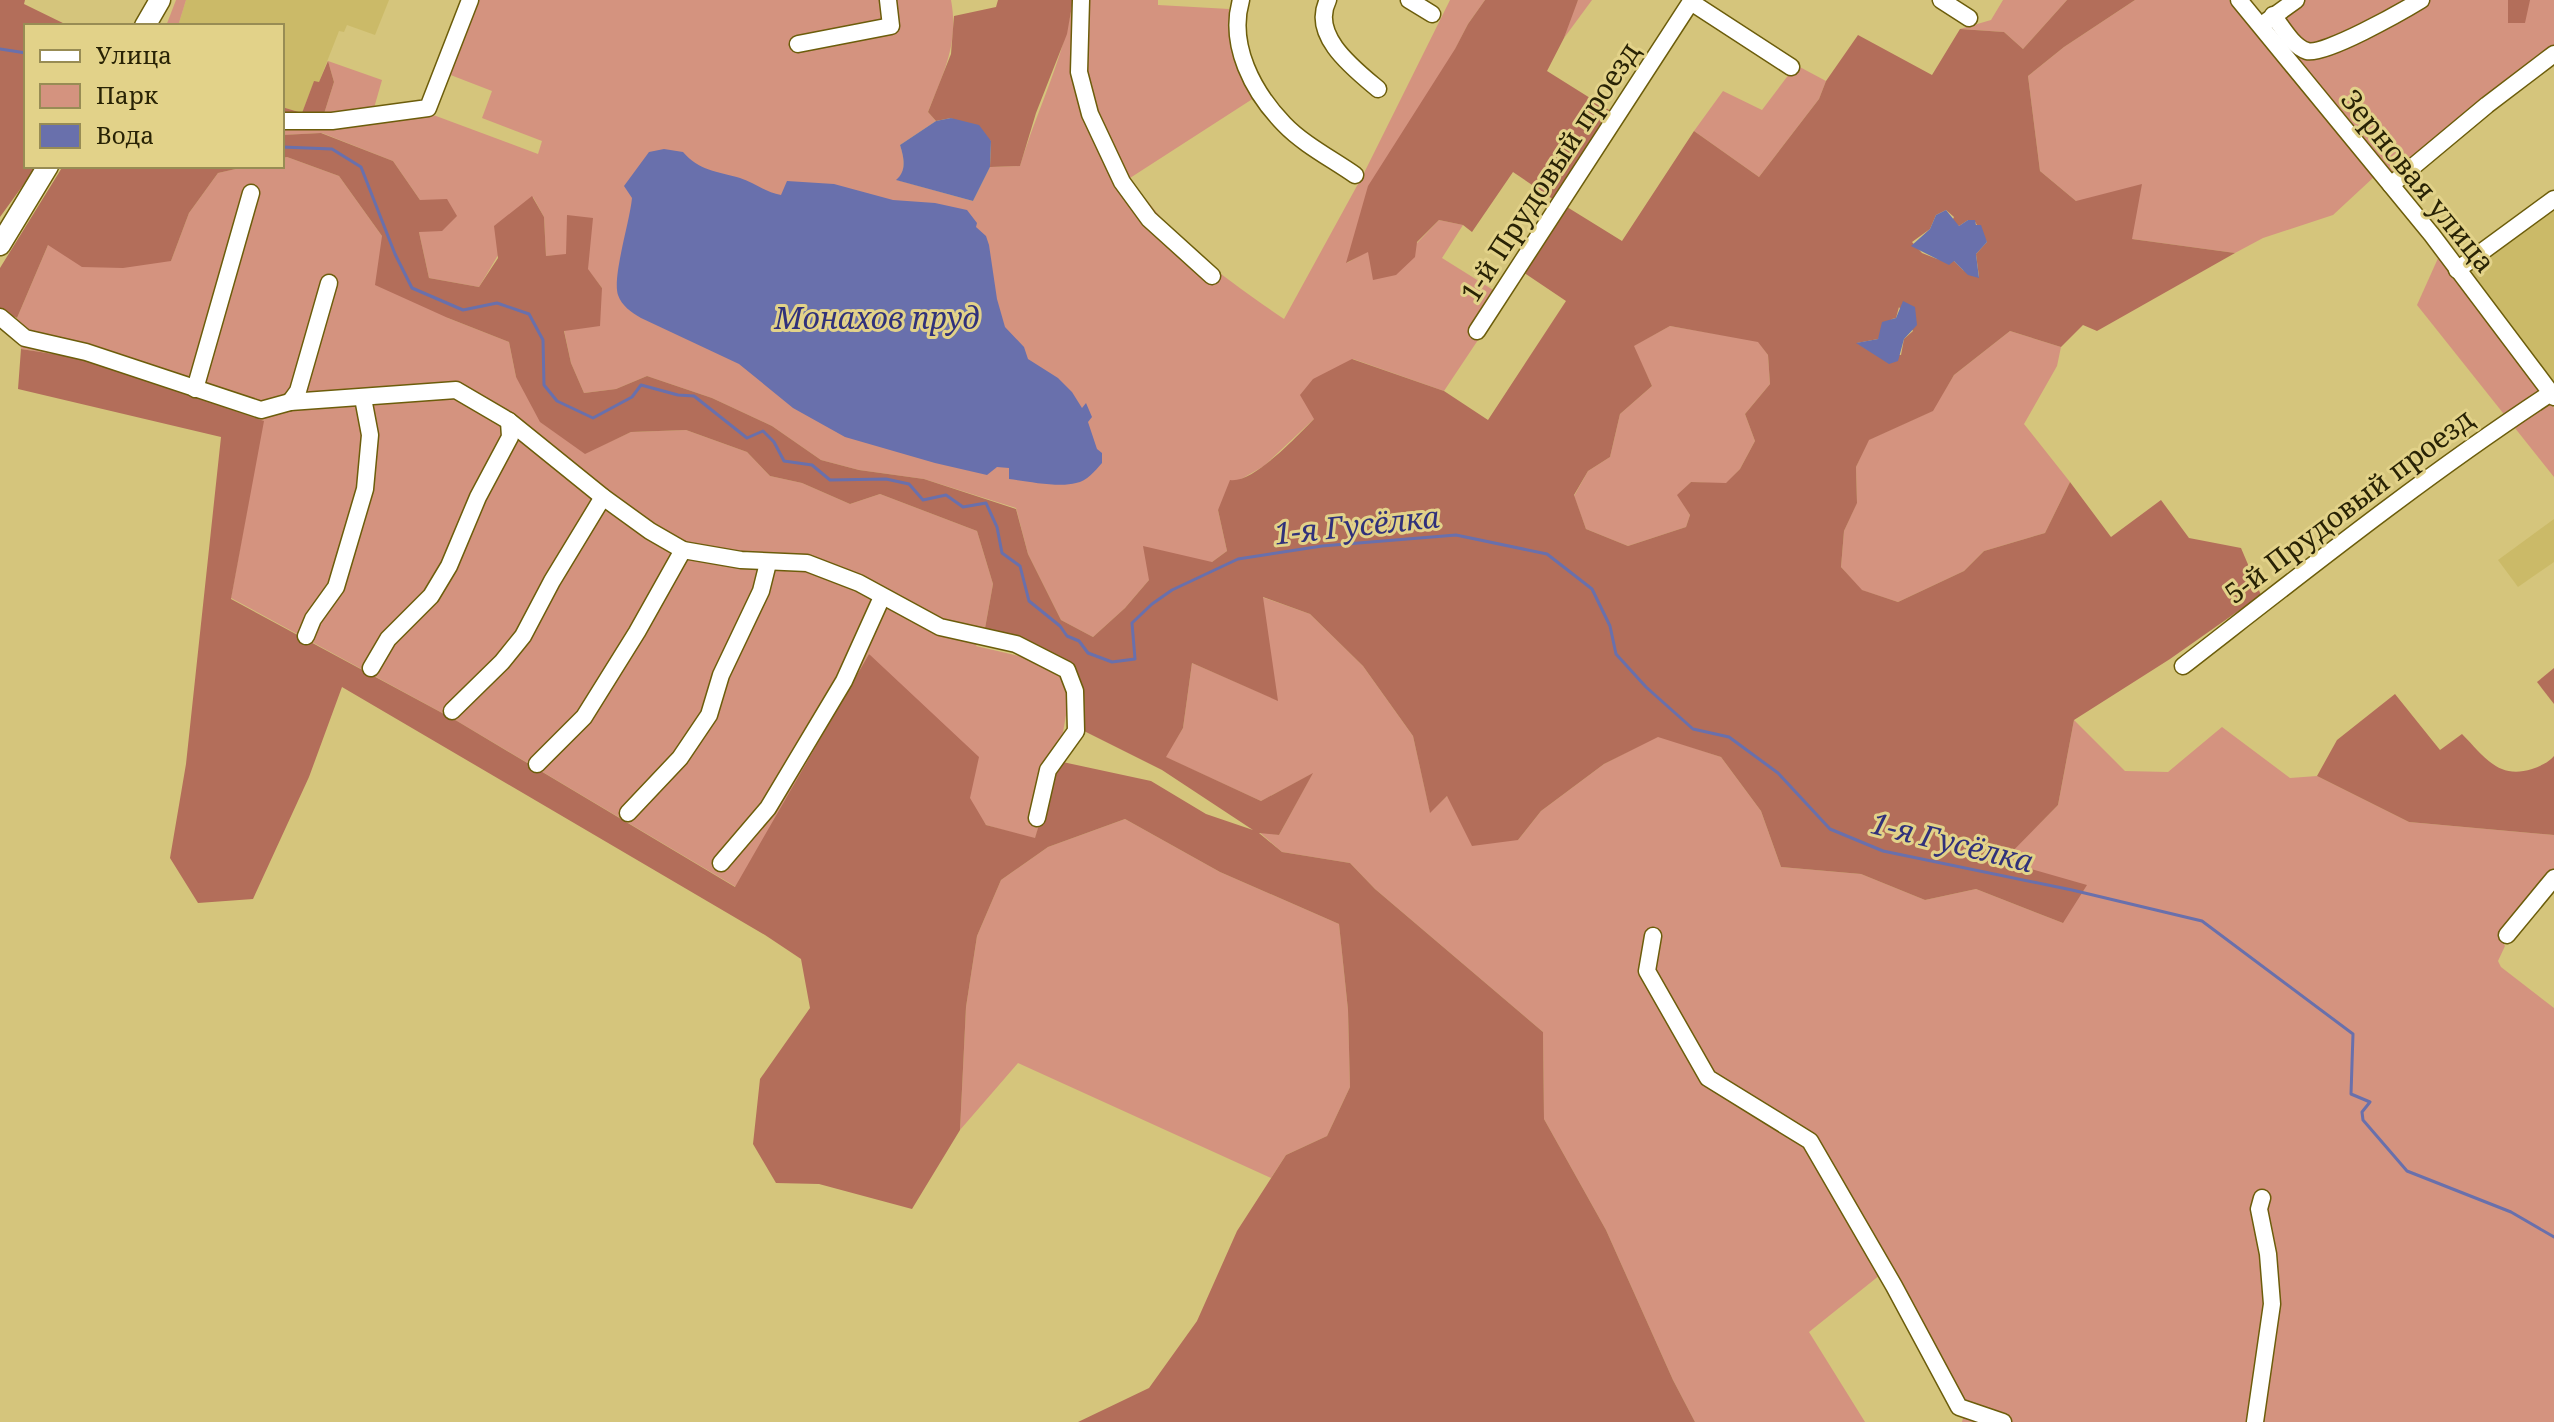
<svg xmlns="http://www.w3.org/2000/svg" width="2554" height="1422" font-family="'Noto Serif',serif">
	<rect width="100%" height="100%" fill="#d5c57c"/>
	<g fill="#cbba68">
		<path d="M186 0H389L375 35 347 25 344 32 339 31 319 82H314L302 113 282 107V26H178Z"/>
		<path d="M2554 203V390L2467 275 2469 267Z"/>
		<path d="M2554 519V562L2518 587 2498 560Z"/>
	</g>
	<g fill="#d4937f">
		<path d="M176 0H186L178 26H166Z"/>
		<path d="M475 0H951C959 43 944 72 928 112L936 121 900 145C904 157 907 170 897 180L973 201 990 167 1020 166C1037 110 1064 58 1073 0H1158V5L1229 9 1230 29 1254 98 1130 178C1177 244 1218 274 1284 319L1364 173 1450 0H1485L1468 24 1347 263 1368 251 1417 243 1439 220 1463 225 1442 258 1506 298 1444 391 1353 359 1315 418 1264 466 1236 482 1218 510 1227 551 1212 562 1149 580 1125 608 1093 637 1061 620 1028 554 1016 508 924 479 859 470 821 460 772 426 712 398 647 376 616 389 584 393 571 363 564 330 602 288C585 265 577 254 546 256L544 217 533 197 479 287 429 278 419 232 420 200 393 161 322 133 282 135V127L428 113 538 154 542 141 482 118 492 91 448 74Z"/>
		<path d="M1578 0H1592L1564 38 1575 5Z"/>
		<path d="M2003 0H2067L2023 49 2004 32 1960 29 1991 20Z"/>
		<path d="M2135 0H2229L2374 177 2333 215 2263 238 2235 253 2132 239 2076 201 2040 171 2028 76 2064 47Z"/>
		<path d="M2286 0H2554V61L2404 180 2391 174 2269 30Z"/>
		<path d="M328 61 382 80 374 108 323 117 334 82Z"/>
		<path d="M1796 65 1826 81 1819 99 1759 177 1694 131 1723 91 1762 110Z"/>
		<path d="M287 157 339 176 382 236 448 318 509 342 516 377 585 453 631 432 686 430 747 452 770 476 802 483 850 504 880 494 977 531 993 584 984 634 976 646 1040 661 1058 671 1070 692 1058 761 1035 839 986 825 869 654 736 887 457 721 231 598 263 421 86 359 21 349 17 318 48 245 171 261 189 213 218 173 249 166H282V158Z"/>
		<path d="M2439 256 2554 408V477L2417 305Z"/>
		<path d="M1670 326 1758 341 1768 355 1770 384 1745 414 1755 441 1740 469 1726 484 1691 482 1678 495 1690 515 1686 527 1628 546 1586 529 1574 496 1588 471 1610 457 1620 414 1652 386 1633 346Z"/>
		<path d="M2010 331 2061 347 2057 366 2024 424 2070 482 2045 533 1984 551 1964 571 1898 602 1861 590 1841 567 1844 531 1857 502 1856 467 1868 440 1932 411 1954 375Z"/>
		<path d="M1262 597 1310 614 1363 666 1413 736 1430 812 1447 796 1518 840 1541 811 1604 764 1658 736 1721 757 1761 811 1781 867 1861 874 1925 900 1976 889 2063 923 2002 861 2058 805 2074 720 2125 771 2168 772 2222 727 2290 778 2317 776 2409 822 2554 835V871L2501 939 2505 946 2498 961 2501 967 2554 1008V1422H1962L1965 1411 1885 1271 1809 1332 1865 1422H1695L1673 1380 1606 1230 1544 1119 1543 1032 1375 889 1350 863 1282 852 1258 831 1279 835 1312 774 1261 801 1165 757 1183 728 1192 663 1277 700Z"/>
		<path d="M1125 819 1220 872 1339 924 1348 1010 1350 1087 1327 1136 1286 1155 1271 1178 1018 1063 960 1130 966 1007 977 936 1001 880 1048 847Z"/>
	</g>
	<g fill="#b36e5a" fill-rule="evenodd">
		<path d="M0 0H25L24 4 69 26H26V166H37L0 217Z"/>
		<path d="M998 0H1073L1067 34 1036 113 1020 166 990 167 991 141 951 118 936 121 928 112 951 54 954 16 996 7Z"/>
		<path d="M1485 0H1578L1564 38 1547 71 1614 113 1557 202 1513 172 1472 232 1463 225 1439 220 1417 242 1415 257 1396 275 1373 280 1368 252 1346 263 1368 186 1455 49 1468 24Z"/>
		<path d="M2067 0H2135L2064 47 2028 76 2040 171 2076 201 2142 184 2132 239 2235 253 2097 331 2083 325 2061 347 2010 331 1954 375 1933 411 1869 440 1856 467 1857 503 1844 531 1841 567 1862 590 1898 602 1964 571 1984 551 2045 533 2070 482 2111 537 2161 500 2189 538 2241 548 2261 595 2170 659 2074 720 2058 805 2003 861 2087 885 2063 923 1976 889 1925 900 1861 874 1781 867 1761 811 1721 757 1658 737 1604 764 1541 811 1518 840 1472 846 1447 796 1430 813 1413 736 1363 666 1310 614 1263 597 1278 701 1192 663 1183 728 1166 757 1261 801 1313 773 1279 835 1259 833 1282 852 1350 863 1375 889 1543 1032 1544 1119 1606 1230 1673 1380 1695 1422H1078L1149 1388 1197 1321 1237 1231 1286 1155 1327 1136 1350 1087 1348 1010 1339 924 1220 872 1125 819 1048 847 1001 880 977 936 966 1007 960 1130 912 1209 819 1184 776 1183 753 1144 760 1079 810 1008 801 959 765 935 342 687 309 777 253 899 198 903 170 858 186 764 221 437 18 389 21 349 86 359 264 421 231 599 457 721 735 887 869 654 979 757 970 798 986 825 1035 838 1058 761 1151 781 1206 814 1253 830 1162 770 1080 729 1071 668 984 634 993 584 977 531 880 494 850 504 802 483 770 476 747 452 686 430 631 432 585 454 540 422 516 377 509 342 448 318 375 285 382 236 339 176 287 157 282 158V135L321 133 393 161 420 200 447 199 457 216 442 231 419 232 429 278 479 287 498 258 494 226 532 196 544 217 546 256 566 254 567 215 593 218 588 269 602 288 600 326 564 331 571 363 584 393 616 389 647 376 712 398 772 426 821 460 859 470 924 479 1016 509 1028 554 1061 620 1093 637 1125 608 1149 580 1143 546 1212 562 1227 551 1218 510 1230 480C1253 484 1298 435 1314 419L1300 395 1313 379 1352 359 1444 391 1488 420 1566 301 1523 272 1567 207 1622 241 1694 131 1759 177 1819 99 1826 81 1858 35 1932 75 1960 29 2004 32 2023 49ZM1946 210 1954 217 1952 221 1959 226 1968 220H1974L1987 242 1976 254 1979 277 1963 270 1954 261 1937 259 1922 253 1912 242 1930 229 1936 215ZM1899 307 1913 331 1904 339 1901 355 1868 350 1857 343 1878 339 1892 319 1896 318ZM1670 326 1758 342 1768 355 1770 384 1745 414 1755 441 1740 469 1726 483 1691 482 1677 495 1690 515 1686 527 1628 546 1586 529 1574 495 1588 471 1610 457 1620 414 1652 386 1634 346Z"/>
		<path d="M2508 0H2530L2525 23H2508Z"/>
		<path d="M328 61 334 82 323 117 282 116V107L302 113 314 81 319 82Z"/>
		<path d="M63 166H249L218 173 189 213 171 261 123 268 82 267 48 245 17 318 0 310V268Z"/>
		<path d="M2554 668V704L2537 682Z"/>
		<path d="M2395 694 2440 750 2462 734C2484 756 2498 780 2532 769 2540 766 2548 763 2554 756V835L2409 822 2317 776 2337 740Z"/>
	</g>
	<g fill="#6970ac">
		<path d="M951 118 979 125 991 141 990 167 973 201 896 180C907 171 904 158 900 145L936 121Z"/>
		<path d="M664 149 683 152C699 171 717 171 740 178 755 183 765 192 781 195L787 181 834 184 893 200 935 203 967 210 977 223 976 227 986 236 989 245 997 299 1005 327 1024 347 1028 359 1058 378 1072 392 1082 408 1086 403 1092 417 1088 422 1097 449 1102 453V463C1095 471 1087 481 1076 483 1059 488 1027 481 1009 479V468L997 467 987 475 935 463 845 437 793 408 739 364 641 318C631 312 622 306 618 295 612 277 630 221 632 198L624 186 649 152Z"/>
		<path d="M1946 210 1959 226 1968 220H1975L1976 225H1981L1987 242 1976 254 1979 278 1968 275 1954 261 1949 265 1911 246 1930 229 1936 215Z"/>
		<path d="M1903 301 1915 307 1917 325 1904 339 1898 361 1889 364 1856 343 1878 339 1882 322 1896 318Z"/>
	</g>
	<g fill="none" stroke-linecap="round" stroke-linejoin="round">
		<g stroke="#6970ac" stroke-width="3">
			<path d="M0 49 26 53"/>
			<path d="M282 147 332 149 361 167 395 254 412 288 463 310 497 303 529 314 543 340 544 385 557 401 593 418 632 397 641 385 678 395 694 396 747 438 763 431 774 442 784 461 812 465 830 480 886 479 909 484 923 500 946 495 963 507 986 503 997 527 1002 553 1020 566 1029 601 1060 626 1067 636 1079 641 1088 653 1112 662 1135 659 1132 623 1152 604 1172 590 1238 559 1322 546 1456 535 1547 554 1592 589 1610 626 1616 654 1646 687 1693 729 1729 737 1778 773 1830 829 1883 851 2072 890 2202 921 2353 1034 2351 1094 2370 1102 2362 1112 2363 1120 2407 1171 2511 1212 2554 1237"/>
		</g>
		<g stroke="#6c5d0b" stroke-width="19">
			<g id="minor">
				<path d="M1081 0 1079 72 1090 114 1122 182 1149 219 1212 276"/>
				<path d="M1241 0C1228 45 1253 92 1284 124 1303 144 1332 159 1355 175"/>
				<path d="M1328 0C1310 35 1353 68 1378 89"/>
				<path d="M1409 0 1432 14"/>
				<path d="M1941 0 1969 18"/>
				<path d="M2239 0 2432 235 2554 397"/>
				<path d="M1691 2 1791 67"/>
				<path d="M2273 15C2282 27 2293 47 2307 51 2324 56 2403 11 2421 0"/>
				<path d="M2267 21 2296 0"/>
				<path d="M798 44 891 26 888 0"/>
				<path d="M282 121H332L428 108 470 0"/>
				<path d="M2391 185 2487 105 2554 54"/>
				<path d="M2457 270 2554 199"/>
				<path d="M0 317 25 338 86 352 261 410 290 402 456 390 509 421 603 497 650 531 683 550 741 560 807 563 859 583 940 627 1016 644 1067 670 1075 691 1076 731 1048 770 1037 818"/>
				<path d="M1477 331 1692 0"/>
				<path d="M195 389 251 193"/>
				<path d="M290 402 298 391 329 283"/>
				<path d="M306 636 313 619 336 587 365 489 370 435 363 398"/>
				<path d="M2183 666C2304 572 2423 477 2551 393"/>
				<path d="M371 668 388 639 431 596 449 566 478 497 510 437 509 421"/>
				<path d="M452 711 502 662 523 636 552 581 603 497"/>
				<path d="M537 764 584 717 637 632 683 550"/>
				<path d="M628 813 680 758 709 715 721 675 761 591 768 563"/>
				<path d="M721 863 768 808 844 681 882 597"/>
				<path d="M2507 935 2554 878"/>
				<path d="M1653 936 1647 971 1708 1078 1810 1141 1894 1286 1959 1407 2003 1422"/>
				<path d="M2255 1422 2272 1304 2268 1254 2259 1209 2262 1198"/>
			</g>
		</g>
		<g stroke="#6c5d0b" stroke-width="23">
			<g id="major">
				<path d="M145 26 160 0"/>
				<path d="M0 245 48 166"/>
			</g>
		</g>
		<use href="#minor" stroke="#fff" stroke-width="16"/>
		<use href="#major" stroke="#fff" stroke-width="20"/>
	</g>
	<g text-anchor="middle" stroke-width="6" stroke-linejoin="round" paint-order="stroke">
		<g font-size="28" fill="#292305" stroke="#e2d289">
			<text transform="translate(1550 172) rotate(-57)" y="10">1-й Прудовый проезд</text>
			<text transform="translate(2418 181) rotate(51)" y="10">Зерновая улица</text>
			<text transform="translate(2349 506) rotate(-37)" y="10">5-й Прудовый проезд</text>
		</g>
		<g font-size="30" font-style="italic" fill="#30317b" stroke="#e2d289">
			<text x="877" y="329">Монахов пруд</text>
			<text transform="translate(1357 526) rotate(-6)" y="10">1-я Гусёлка</text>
			<text transform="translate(1952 843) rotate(14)" y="10">1-я Гусёлка</text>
		</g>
	</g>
	<rect x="24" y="24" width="260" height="144" fill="#e2d289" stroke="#988c54" stroke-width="2"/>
	<rect x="40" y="50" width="40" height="12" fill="#ffffff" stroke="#988c54" stroke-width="2"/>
	<text x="96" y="64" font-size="24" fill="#292305">Улица</text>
	<rect x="40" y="84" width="40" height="24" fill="#d4937f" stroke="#988c54" stroke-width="2"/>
	<text x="96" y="104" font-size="24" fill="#292305">Парк</text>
	<rect x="40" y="124" width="40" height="24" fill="#6970ac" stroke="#988c54" stroke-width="2"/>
	<text x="96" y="144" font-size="24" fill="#292305">Вода</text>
</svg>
